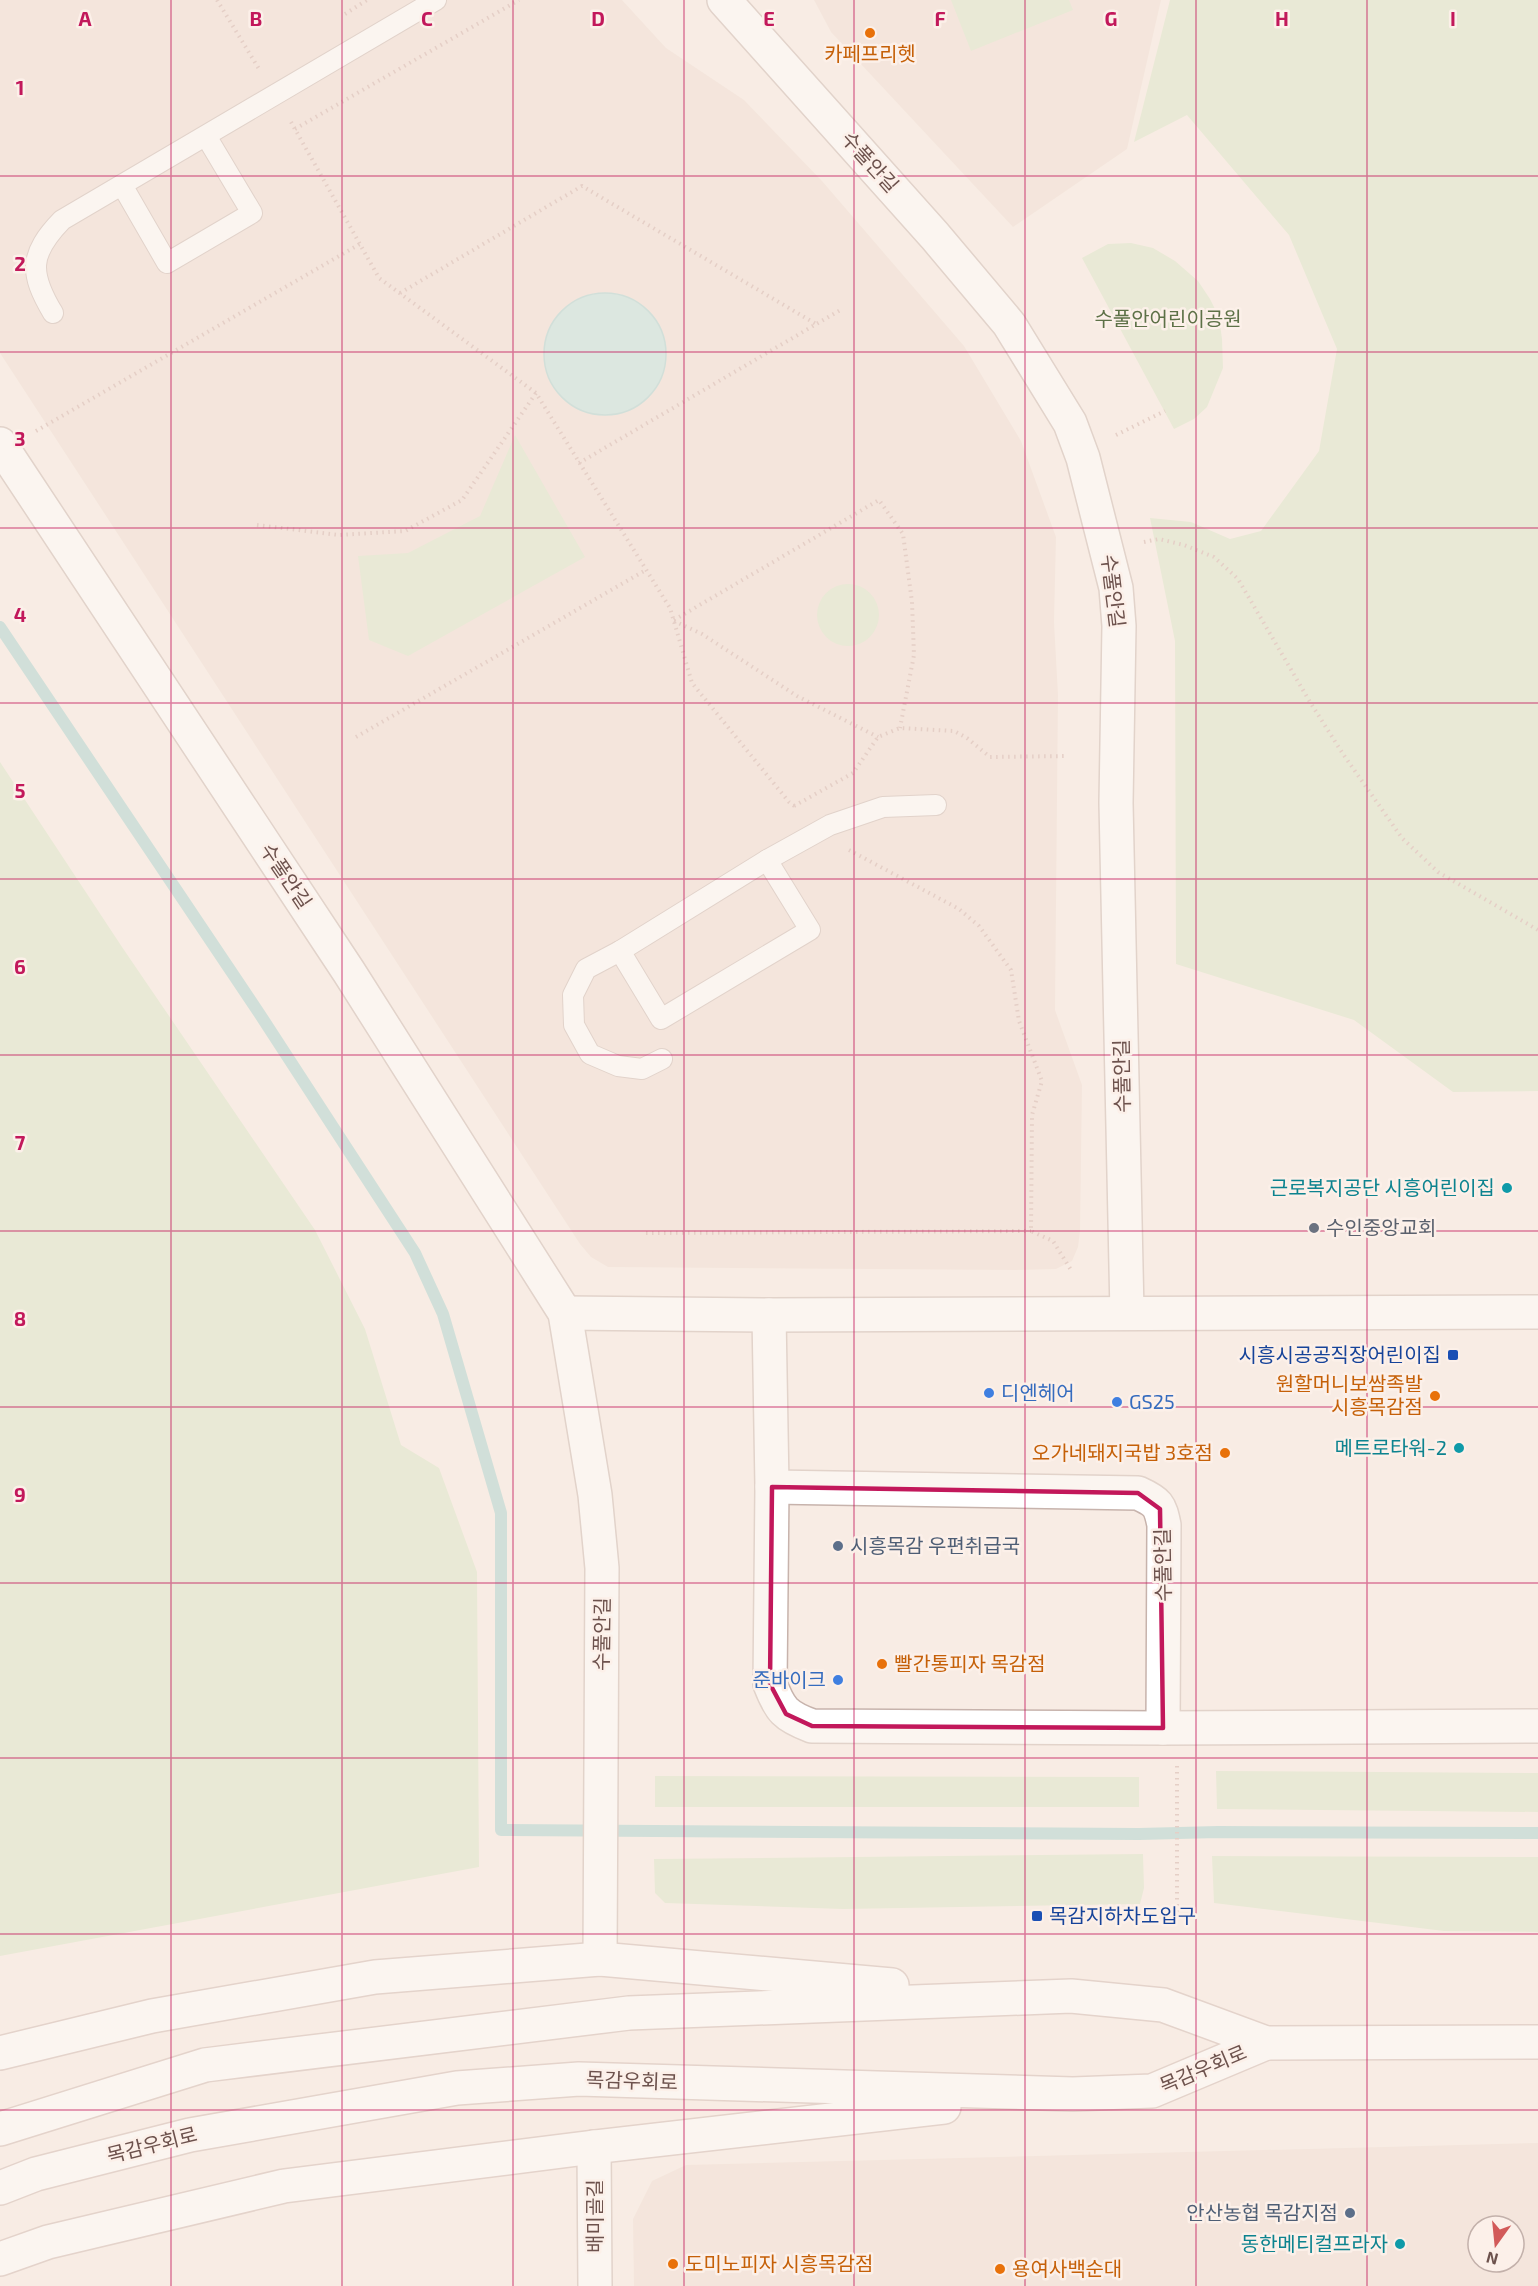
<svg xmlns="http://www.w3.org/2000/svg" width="1538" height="2286" font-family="'Exo 2','Noto Sans KR',sans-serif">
	<rect width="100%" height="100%" fill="#f8ece4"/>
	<g fill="#efdcd3" fill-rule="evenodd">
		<path d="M0 0H622L666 48 744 100 822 181 964 346 1021 441 1056 537 1054 622 1058 695 1055 1010 1082 1085 1080 1231 1078 1247 1072 1261 1056 1269 1015 1270 608 1267 591 1257 580 1244 0 353Z"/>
		<path d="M814 0H1161L1127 149 1013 227 831 32Z"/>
		<path d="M1538 2143V2286H634L633 2219 652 2181 686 2165ZM1478 2226H1514V2262H1478Z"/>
	</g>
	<g fill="#d8e4c5">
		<path d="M951 0H1069L1073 10 971 51Z"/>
		<path d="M1170 0H1538V1091L1453 1092 1354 1020 1176 964 1175 641 1150 518 1191 522 1230 539 1261 531 1319 451 1337 349 1289 235 1187 115 1134 142Z"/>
		<path d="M1131 243 1153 248 1175 261 1198 281 1210 299 1219 317 1222 339 1223 368 1207 407 1194 419 1174 429 1082 258 1108 244Z"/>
		<path d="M515 435 585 557 408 656 369 640 358 556 408 553 480 516Z"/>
		<circle cx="848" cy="615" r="31"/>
		<path d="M0 762 122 947 315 1230 365 1329 401 1445 439 1468 477 1572 479 1867 0 1956Z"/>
		<path d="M1216 1771 1538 1773V1812L1217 1809Z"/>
		<path d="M655 1776 1139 1777V1807H655Z"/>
		<path d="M1143 1854 1144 1888 1140 1904 843 1909 665 1903 655 1893 654 1859Z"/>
		<path d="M1212 1856 1538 1857V1932L1444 1931 1214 1903Z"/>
	</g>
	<circle fill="#bbdfdc" stroke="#a3cfcc" stroke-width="1.5" cx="605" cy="354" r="61"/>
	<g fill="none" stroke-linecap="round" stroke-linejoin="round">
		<path stroke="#a3cfcc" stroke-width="12" d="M0 627 259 1013 415 1253 443 1314 501 1513V1830L1139 1834 1218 1832 1538 1833"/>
		<g stroke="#c7b3ac" stroke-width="22">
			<g id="service">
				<path d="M122 185 167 263 252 213 206 136"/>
				<path d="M53 313C29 273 29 254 62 220L436 0"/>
				<path d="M620 951 661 1019 810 930 767 860"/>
				<path d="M662 1059 642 1069 618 1066 590 1054 574 1025 573 995 586 969 620 951 767 860 830 825 883 807 936 805"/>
			</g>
		</g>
		<g stroke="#c7b3ac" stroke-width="36">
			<g id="minor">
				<path d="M724 0 935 236 1009 324 1070 423 1083 458 1116 588 1119 626 1116 803 1127 1313"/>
				<path d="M0 444 349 972 565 1313 595 1495 602 1568 600 1959"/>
				<path d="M565 1313 769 1315 1538 1312"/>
				<path d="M769 1315 772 1487 770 1684C780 1710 785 1716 812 1726L1163 1728 1538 1726"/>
				<path d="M772 1487 1138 1493C1158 1502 1160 1505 1164 1525L1163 1728"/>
				<path d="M594 2147 595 2286"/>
			</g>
		</g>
		<g stroke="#ccb4ad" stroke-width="36">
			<g id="secondary">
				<path d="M0 2053 152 2016 375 1977 600 1959 892 1985"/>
				<path d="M0 2129 205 2065 629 2013 1071 1996 1163 2005 1266 2043 1538 2042"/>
				<path d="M0 2188 36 2174 190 2135 457 2088 579 2079 1073 2094 1152 2091 1266 2043"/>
				<path d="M0 2259 48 2242 284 2186 594 2147 944 2107"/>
			</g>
		</g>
		<g stroke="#ceaaa3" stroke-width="4" stroke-dasharray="1.5 4.5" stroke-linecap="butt">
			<path d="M217 0 259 69"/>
			<path d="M345 14 367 0"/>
			<path d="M291 122 379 278 536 393 670 608 692 683 789 802 797 808"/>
			<path d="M295 129 519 0"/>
			<path d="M400 293 582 186 816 324"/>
			<path d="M36 431 360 244"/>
			<path d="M1116 435 1165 411"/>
			<path d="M579 463 842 309"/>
			<path d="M257 525 339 535 405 531 462 500 536 393"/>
			<path d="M1144 542 1159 539 1184 545 1214 557 1238 579 1310 702 1343 754 1402 838 1438 872 1538 930"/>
			<path d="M674 620 879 500 903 534 912 602 914 655 900 728"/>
			<path d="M674 621 702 634 797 696 878 737"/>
			<path d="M356 737 646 570"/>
			<path d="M794 806 853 773 878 737 900 728 954 731 967 738 990 757 1068 756"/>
			<path d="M849 850 959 909 979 926 1011 970 1019 1021 1042 1081 1032 1115 1031 1231 1053 1241 1071 1270"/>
			<path d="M646 1233 1031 1231"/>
			<path d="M1177 1766V1915"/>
		</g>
		<use href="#service" stroke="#fff" stroke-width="20"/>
		<use href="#minor" stroke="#fff" stroke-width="33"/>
		<use href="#secondary" stroke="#fff" stroke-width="33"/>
	</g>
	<path d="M0 0H1538V2286H0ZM772 1487 1138 1493 1160 1509 1163 1728 812 1726 786 1714 770 1684Z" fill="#f8ece4" fill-opacity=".55" fill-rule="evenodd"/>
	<path fill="none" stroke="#c2185b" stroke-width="4.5" stroke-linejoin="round" d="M772 1487 1138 1493 1160 1509 1163 1728 812 1726 786 1714 770 1684Z"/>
	<path fill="none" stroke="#c2185b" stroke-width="1.5" stroke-opacity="0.55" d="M171 0V2286M342 0V2286M513 0V2286M684 0V2286M854 0V2286M1025 0V2286M1196 0V2286M1367 0V2286M0 176H1538M0 352H1538M0 528H1538M0 703H1538M0 879H1538M0 1055H1538M0 1231H1538M0 1407H1538M0 1583H1538M0 1758H1538M0 1934H1538M0 2110H1538"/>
	<g fill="#e8710a" stroke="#fcf0e9" stroke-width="2">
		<circle cx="870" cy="33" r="6"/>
		<circle cx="1435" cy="1396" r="6"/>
		<circle cx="1225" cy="1453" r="6"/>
		<circle cx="882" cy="1664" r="6"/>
		<circle cx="673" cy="2264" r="6"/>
		<circle cx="1000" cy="2269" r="6"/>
	</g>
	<g fill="#0f9aa8" stroke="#fcf0e9" stroke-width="2">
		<circle cx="1507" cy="1188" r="6"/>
		<circle cx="1459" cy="1448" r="6"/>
		<circle cx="1400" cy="2244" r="6"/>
	</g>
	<circle fill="#6b7280" stroke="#fcf0e9" stroke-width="2" cx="1314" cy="1228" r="6"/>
	<g fill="#1a4fb4" stroke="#fcf0e9" stroke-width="2">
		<rect x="1447" y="1349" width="12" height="12" rx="3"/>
		<rect x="1031" y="1910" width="12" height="12" rx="3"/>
	</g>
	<g fill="#3f7fe0" stroke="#fcf0e9" stroke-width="2">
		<circle cx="989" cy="1393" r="6"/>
		<circle cx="1117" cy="1402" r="6"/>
		<circle cx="838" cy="1680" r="6"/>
	</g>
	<g fill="#5c6f8a" stroke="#fcf0e9" stroke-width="2">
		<circle cx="838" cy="1546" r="6"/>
		<circle cx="1350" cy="2213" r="6"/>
	</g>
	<g text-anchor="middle" stroke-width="5" stroke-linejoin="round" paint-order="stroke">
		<g font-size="20" fill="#c56008" stroke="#fcf0e9" text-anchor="start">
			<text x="870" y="61" text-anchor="middle">카페프리헷</text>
			<text x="1423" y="1391" text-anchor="end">원할머니보쌈족발<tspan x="1423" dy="23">시흥목감점</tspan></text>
			<text x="1213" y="1460" text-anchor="end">오가네돼지국밥 3호점</text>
			<text x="894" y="1671">빨간통피자 목감점</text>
			<text x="685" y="2271">도미노피자 시흥목감점</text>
			<text x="1012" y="2276">용여사백순대</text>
		</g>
		<g font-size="20" fill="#6d524d" stroke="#fcf0e9">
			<text transform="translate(870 162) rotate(48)" y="7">수풀안길</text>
			<text transform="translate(1113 591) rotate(83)" y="7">수풀안길</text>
			<text transform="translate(286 876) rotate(56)" y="7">수풀안길</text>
			<text transform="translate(1122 1076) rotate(-91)" y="7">수풀안길</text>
			<text transform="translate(1163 1565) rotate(-91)" y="7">수풀안길</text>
			<text transform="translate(602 1634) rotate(-89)" y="7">수풀안길</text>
			<text transform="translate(1203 2069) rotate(-23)" y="7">목감우회로</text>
			<text transform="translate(632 2081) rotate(2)" y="7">목감우회로</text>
			<text transform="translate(152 2145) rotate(-14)" y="7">목감우회로</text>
			<text transform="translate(595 2216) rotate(-90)" y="7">배미골길</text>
		</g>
		<g font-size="20" fill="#5d7147" stroke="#fcf0e9">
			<text x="1168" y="326">수풀안어린이공원</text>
		</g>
		<g font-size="20" fill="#0d838f" stroke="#fcf0e9" text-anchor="end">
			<text x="1495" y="1195">근로복지공단 시흥어린이집</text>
			<text x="1447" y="1455">메트로타워-2</text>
			<text x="1388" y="2251">동한메티컬프라자</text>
		</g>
		<g font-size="20" fill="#5b616d" stroke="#fcf0e9" text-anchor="start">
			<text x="1326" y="1235">수인중앙교회</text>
		</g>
		<g font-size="20" fill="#164399" stroke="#fcf0e9" text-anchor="end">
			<text x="1441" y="1362">시흥시공공직장어린이집</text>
			<text x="1049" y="1923" text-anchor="start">목감지하차도입구</text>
		</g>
		<g font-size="20" fill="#366cbe" stroke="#fcf0e9" text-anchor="start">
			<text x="1001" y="1400">디엔헤어</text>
			<text x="1129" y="1409">GS25</text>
			<text x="826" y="1687" text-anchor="end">준바이크</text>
		</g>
		<g font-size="20" fill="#4e5e75" stroke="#fcf0e9" text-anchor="start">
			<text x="850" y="1553">시흥목감 우편취급국</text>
			<text x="1338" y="2220" text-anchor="end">안산농협 목감지점</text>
		</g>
	</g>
	<g font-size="20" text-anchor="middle" font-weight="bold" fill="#c2185b" stroke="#fcf0e9" stroke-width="5" stroke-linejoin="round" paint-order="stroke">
		<text x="85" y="26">A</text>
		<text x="256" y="26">B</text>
		<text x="427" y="26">C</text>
		<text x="598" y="26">D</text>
		<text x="769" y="26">E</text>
		<text x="940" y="26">F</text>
		<text x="1111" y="26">G</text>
		<text x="1282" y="26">H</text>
		<text x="1453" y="26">I</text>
		<text x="20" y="95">1</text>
		<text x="20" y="271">2</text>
		<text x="20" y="446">3</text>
		<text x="20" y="622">4</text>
		<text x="20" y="798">5</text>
		<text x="20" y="974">6</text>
		<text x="20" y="1150">7</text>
		<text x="20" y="1326">8</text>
		<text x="20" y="1502">9</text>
	</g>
	<g transform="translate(1496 2244) rotate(195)"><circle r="28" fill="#fcf0e9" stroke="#c3b1ab" stroke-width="1.5"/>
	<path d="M0-4.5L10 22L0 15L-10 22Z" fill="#d25a59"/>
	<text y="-9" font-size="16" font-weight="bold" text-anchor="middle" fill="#6d524d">N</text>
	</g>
</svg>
